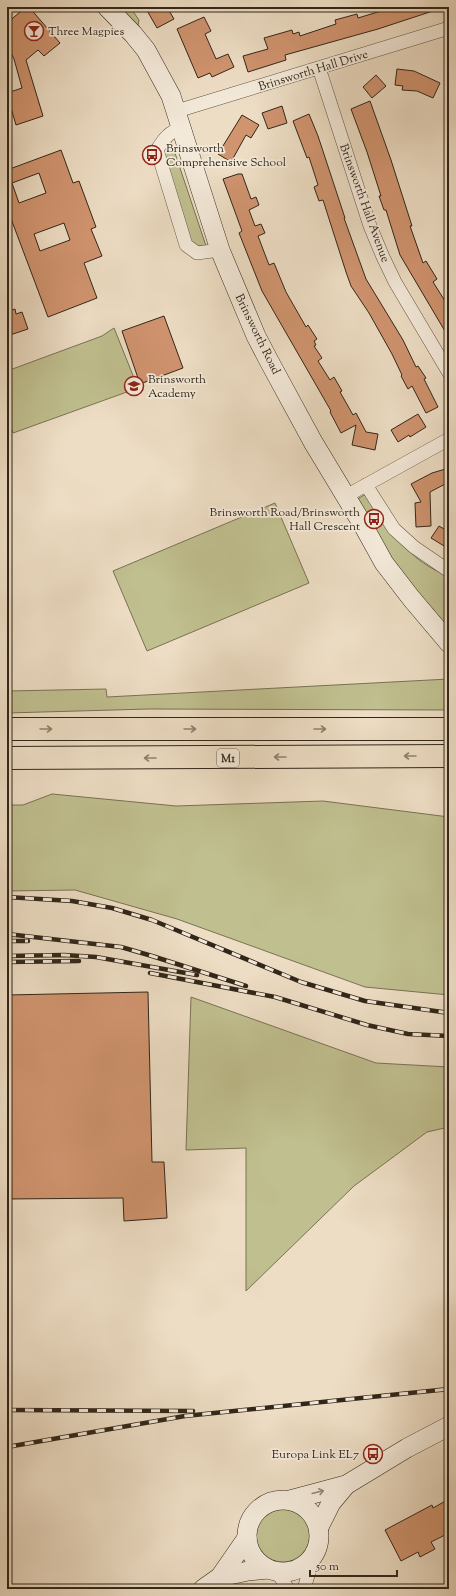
<svg xmlns="http://www.w3.org/2000/svg" width="456" height="1596" font-family="'Sorts Mill Goudy',serif">
	<rect width="100%" height="100%" fill="#edddc4"/>
	<filter id="stains"><feTurbulence type="fractalNoise" baseFrequency=".005" numOctaves="4"/><feColorMatrix values="0 0 0 0 .2 0 0 0 0 .09 0 0 0 0 .02 0 0 0 .5 -.17"/></filter>
	<radialGradient id="worn" r=".72"><stop offset=".6" stop-color="#630" stop-opacity="0"/><stop offset="1" stop-color="#630" stop-opacity=".3"/></radialGradient>
	<g fill="#c0bf8f" stroke="#787254">
		<path d="M115 7H130L139 20 138 26Z"/>
		<path d="M171 141 206 246H198L191 241 163 155 164 146Z"/>
		<path d="M114 328 138 388 13 433 7 416V371L102 336Z"/>
		<path d="M364 495 368 497C390 530 409 562 449 576V630L404 576 374 531 357 503 359 498Z"/>
		<path d="M275 503 309 583 147 651 113 571Z"/>
		<path d="M449 679V710L149 709 7 713V691L106 689 107 697Z"/>
		<path d="M52 794 176 806 323 801 449 817V995L365 987 177 919 75 890 7 891V805H23Z"/>
		<path d="M191 997 376 1063 449 1067V1127L427 1132 354 1186 246 1291V1148L186 1150Z"/>
		<circle cx="283" cy="1535" r="27"/>
	</g>
	<g fill="#d0946f" stroke="#312619" fill-rule="evenodd">
		<path d="M26 7H29L60 43 44 56 38 50 26 60 43 116 16 125 11 108 7 109V93L22 88 14 59 7 45V23Z"/>
		<path d="M145 7H167L174 19 157 28Z"/>
		<path d="M380 7H439V9L378 29 285 55 286 60 248 72 243 56 268 49 264 38 292 30 293 34 299 32 300 36 336 24 335 20 357 14 358 18 381 11Z"/>
		<path d="M204 17 211 31 205 34 216 59 228 54 234 67 212 77 210 73 198 78 177 29Z"/>
		<path d="M397 69 414 71 440 83 433 98 417 91 402 90 403 86 395 85Z"/>
		<path d="M376 75 386 86 372 98 363 87Z"/>
		<path d="M370 101 391 160 412 226H410L423 263 426 261 437 279 433 282 445 301 449 299V338L400 255 386 210H384L379 196H381L367 152 351 109Z"/>
		<path d="M282 106 287 123 268 129 262 113Z"/>
		<path d="M309 114 318 136 345 218H344L366 279 403 340 416 367 418 366 426 378 424 379 438 407 426 413 412 386 408 389 401 376 402 375 392 354 369 313 351 286 346 272 323 200 319 201 314 187 318 185 309 157 307 158 293 121Z"/>
		<path d="M242 115 259 125 251 138 246 135 231 162 218 154Z"/>
		<path d="M61 150 73 183 79 181 96 227 91 229 102 256 84 263 97 298 48 317 7 208V170ZM39 173 46 193 19 203 12 183ZM64 223 70 240 40 251 34 234Z"/>
		<path d="M238 174H242L251 199 256 197 259 205 249 210 255 226 261 224 265 233 258 236 269 265 274 263 286 292 306 327 308 325 317 339 314 341 316 345 314 346 322 358 318 361 330 380 334 377 342 391 340 392 353 415 356 413 366 432 378 434 375 450 352 445 356 425 341 433 330 412 331 411 262 291 239 233 242 231 223 179Z"/>
		<path d="M15 309 16 314 22 312 28 329 7 336V312Z"/>
		<path d="M164 316 183 368 140 384 122 331Z"/>
		<path d="M418 414 426 427 410 437 409 435 398 442 391 430Z"/>
		<path d="M449 468V482L430 492 431 526 416 527 415 503 421 502 411 484 432 473Z"/>
		<path d="M439 526 449 532V549L431 538Z"/>
		<path d="M148 992 152 1162H164L167 1218 124 1221 123 1198 7 1199V995Z"/>
		<path d="M449 1499V1533L431 1542 435 1549 420 1557 418 1552 401 1561 385 1530 432 1505 433 1508Z"/>
	</g>
	<g fill="none" stroke-linecap="round" stroke-linejoin="round">
		<g stroke="#605444" stroke-width="14">
			<g id="street">
				<path d="M319 68 370 226 383 257 395 282 449 373"/>
				<path d="M177 111 449 28"/>
				<path d="M182 128C169 132 164 138 157 150L186 245 197 253 220 250"/>
				<path d="M366 485 394 529 414 547 449 571"/>
				<path d="M346 496 449 439"/>
				<path d="M277 1572 288 1589"/>
				<path d="M304 1589 314 1555"/>
			</g>
		</g>
		<g stroke="#312619" stroke-width="20">
			<g id="secondary">
				<path d="M107 7 133 34 146 50 171 96 220 250 256 336 269 361 313 442 363 525 384 563 411 598 449 643"/>
				<circle cx="283" cy="1536" r="36"/>
				<path d="M290 1500 346 1485 407 1448 449 1426"/>
				<path d="M319 1527 331 1503 346 1485"/>
				<path d="M220 1577 248 1571 268 1569"/>
				<path d="M203 1589 220 1577 247 1538"/>
			</g>
		</g>
		<g stroke="#312619" stroke-width="24">
			<g id="highway">
				<path d="M7 729H449"/>
				<path d="M7 758 449 756"/>
			</g>
		</g>
		<use href="#street" stroke="#f3e9d9" stroke-width="13"/>
		<use href="#secondary" stroke="#f3e9d9" stroke-width="19"/>
		<use href="#highway" stroke="#edddc4" stroke-width="22"/>
		<g stroke="#312619" stroke-width="4.5">
			<g id="rail">
				<path d="M7 897 72 901 112 908 152 920 301 982 365 1001 449 1013"/>
				<path d="M7 934 121 947 152 956 246 986"/>
				<path d="M7 941H28"/>
				<path d="M7 956 64 955 96 957 197 975"/>
				<path d="M7 962 79 961"/>
				<path d="M150 973 275 997 367 1025 408 1034 449 1036"/>
				<path d="M7 1410 193 1411"/>
				<path d="M7 1447 185 1416 449 1389"/>
			</g>
		</g>
		<use href="#rail" stroke="#f3e9d9" stroke-width="3" stroke-dasharray="9" stroke-linecap="butt"/>
	</g>
	<defs><path id="oneway-shaft" d="M-6 0H5M1.5-3L5.5 0L1.5 3" fill="none" stroke-width="1.6" stroke-linecap="round" stroke-linejoin="round"/></defs>
	<g stroke="#8f826e">
		<use href="#oneway-shaft" transform="translate(46 729)"/>
		<use href="#oneway-shaft" transform="translate(190 729)"/>
		<use href="#oneway-shaft" transform="translate(320 729)"/>
		<use href="#oneway-shaft" transform="translate(410 756) rotate(180)"/>
		<use href="#oneway-shaft" transform="translate(280 757) rotate(180)"/>
		<use href="#oneway-shaft" transform="translate(150 758) rotate(180)"/>
	</g>
	<use stroke="#928879" href="#oneway-shaft" transform="translate(318 1492) rotate(-14)"/>
	<defs>
		<g id="bar-ring" transform="scale(1)"><circle r="9.5" fill="#f3e9d9" stroke="#8f2418" stroke-width="1.5"/><path d="M-6-5H6L.8 .8V4.5H3.5V6h-7V4.5H-.8V.8Z" fill="#8f2418"/></g>
		<g id="bus-ring" transform="scale(1)"><circle r="9.5" fill="#f3e9d9" stroke="#8f2418" stroke-width="1.5"/><path d="M-5-6H5V4H4V6H2V4H-2V6H-4V4H-5ZM-3.5-4V0h7V-4ZM-3.5 1.2v1.5H-2V1.2ZM2 1.2v1.5H3.5V1.2Z" fill="#8f2418"/></g>
		<g id="school-ring" transform="scale(1)"><circle r="9.5" fill="#f3e9d9" stroke="#8f2418" stroke-width="1.5"/><path d="M0-5L7-2L0 1L-7-2ZM-4 1L0 2.5L4 1V4Q0 6-4 4Z" fill="#8f2418"/></g>
	</defs>
	<g fill-rule="evenodd">
		<use href="#bar-ring" x="34" y="31"/>
		<use href="#bus-ring" x="152" y="155"/>
		<use href="#school-ring" x="134" y="386"/>
		<use href="#bus-ring" x="374" y="519"/>
		<use href="#bus-ring" x="373" y="1454"/>
	</g>
	<g text-anchor="middle" stroke-width="3.5" stroke-linejoin="round" paint-order="stroke">
		<rect fill="#f3e9d9" stroke="#6b6053" stroke-width="1" x="217" y="749" width="22" height="18" rx="3"/>
		<g font-size="11" font-weight="bold" fill="#312619">
			<text x="228" y="762">M1</text>
		</g>
		<g font-size="12" fill="#312619" stroke="#f3e9d9" text-anchor="start">
			<text x="48" y="35">Three Magpies</text>
			<text x="166" y="152">Brinsworth<tspan x="166" dy="14">Comprehensive School</tspan></text>
			<text x="148" y="383">Brinsworth<tspan x="148" dy="14">Academy</tspan></text>
			<text x="360" y="516" text-anchor="end">Brinsworth Road/Brinsworth<tspan x="360" dy="14">Hall Crescent</tspan></text>
			<text x="359" y="1458" text-anchor="end">Europa Link EL7</text>
		</g>
		<g font-size="12" fill="#312619" stroke="#f3e9d9">
			<text transform="translate(313 70) rotate(-17)" y="4">Brinsworth Hall Drive</text>
			<text transform="translate(365 203) rotate(70)" y="4">Brinsworth Hall Avenue</text>
			<text transform="translate(258 334) rotate(64)" y="4">Brinsworth Road</text>
		</g>
	</g>
	<rect width="456" height="1596" fill="none" stroke="#edddc4" stroke-width="24"/>
	<rect x="8" y="8" width="440" height="1580" fill="none" stroke="#312619" stroke-width="2"/>
	<rect x="12" y="12" width="432" height="1572" fill="none" stroke="#312619"/>
	<path d="M310 1570v6h87v-6" fill="none" stroke="#312619" stroke-width="2"/>
	<text x="316" y="1570" font-size="12" fill="#312619" stroke="#f3e9d9" stroke-width="3" paint-order="stroke">50 m</text>
	<rect width="100%" height="100%" filter="url(#stains)"/>
	<rect width="100%" height="100%" fill="url(#worn)"/>
</svg>
